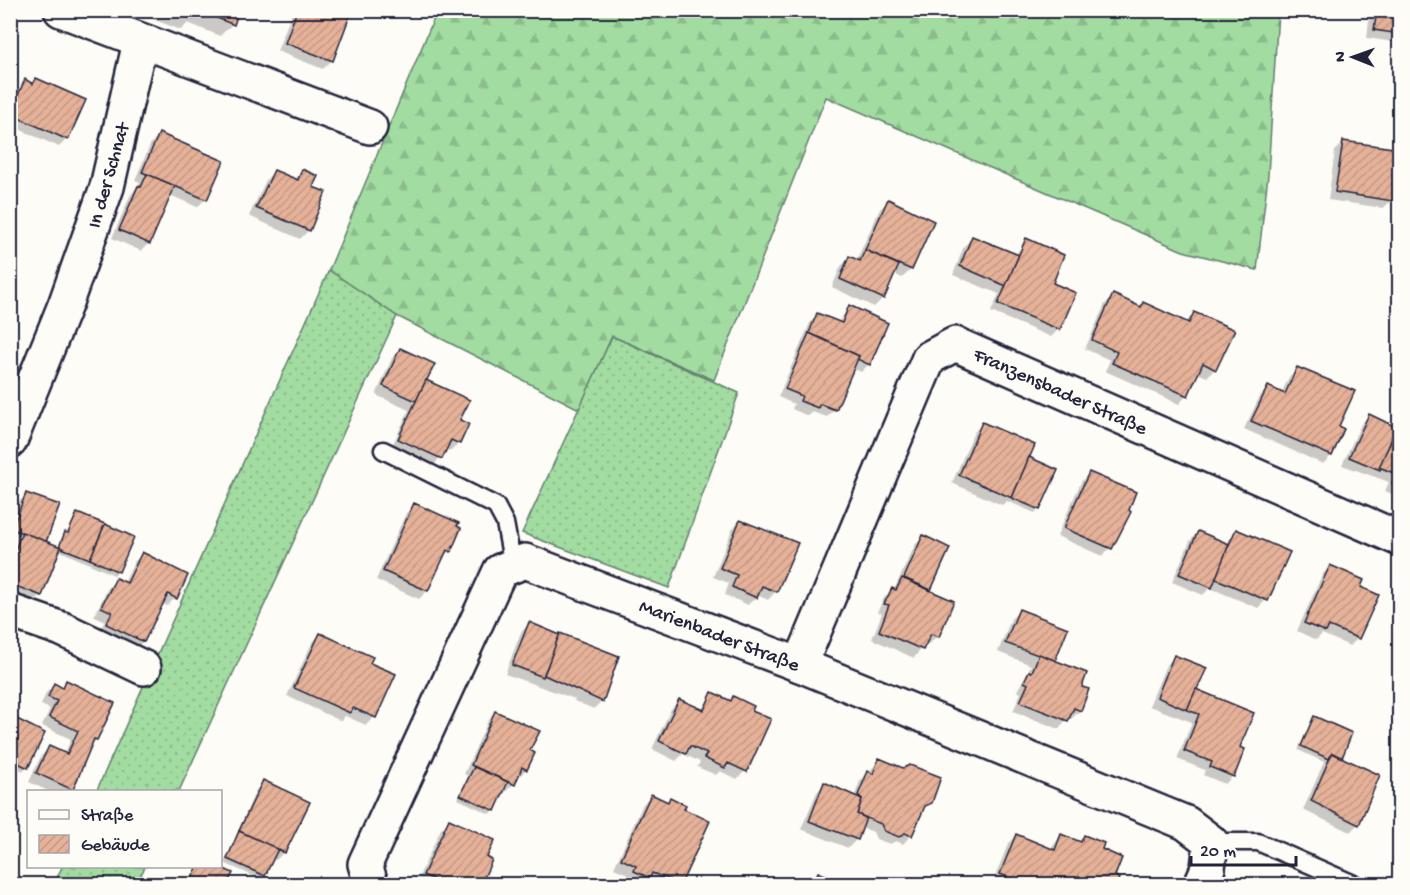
<svg xmlns="http://www.w3.org/2000/svg" width="1410" height="895" font-family="'Gochi Hand',sans-serif">
	<defs>
		<pattern id="grass-dots" width="8" height="8" patternUnits="userSpaceOnUse" patternTransform="scale(1.5)"><rect width="8" height="8" fill="#a2dca1"/><path d="M2 2h.1M6 6h.1" fill="none" stroke="#8bbc8c" stroke-width="1.8" stroke-linecap="round"/></pattern>
		<pattern id="forest-firs" width="22" height="20" patternUnits="userSpaceOnUse" patternTransform="scale(1.5)"><rect width="22" height="20" fill="#a2dca1"/><path d="M5 1l3.5 6h-7zM16 11l3.5 6h-7z" fill="#8bbc8c"/></pattern>
		<pattern id="building-hatch" width="6" height="6" patternUnits="userSpaceOnUse" patternTransform="scale(1.5)"><rect width="6" height="6" fill="#e5b198"/><path d="M-1 1l2-2M0 6l6-6M5 7l2-2" fill="none" stroke="#c49884"/></pattern>
	</defs>
	<rect width="100%" height="100%" fill="#fdfcf7"/>
	<filter id="ink" filterUnits="userSpaceOnUse"><feTurbulence type="fractalNoise" baseFrequency=".0167" numOctaves="2"/><feDisplacementMap in="SourceGraphic" scale="12" xChannelSelector="R" yChannelSelector="G"/><feConvolveMatrix kernelMatrix="1 2 1 2 8 2 1 2 1" color-interpolation-filters="sRGB"/></filter>
	<g filter="url(#ink)">
		<g fill="url(#grass-dots)" stroke="#627f6e" stroke-width="1.5">
			<path d="M329 270 397 316 179 791 96 792Z"/>
			<path d="M612 336 739 393 669 588 522 533Z"/>
			<path d="M62 867V866L145 867 136 884H54Z"/>
		</g>
		<path fill="url(#forest-firs)" stroke="#627f6e" stroke-width="1.5" d="M437 11H1278L1268 175 1257 270 1183 251 826 97 714 380 612 336 579 409 397 316 329 270Z"/>
		<g fill="#0003">
			<path d="M150 10H238L232 24 220 36 188 23 181 30 147 17Z"/>
			<path d="M293 10H351L332 60 323 69 277 51Z"/>
			<path d="M1370 10H1400V43L1367 38Z"/>
			<path d="M36 80 67 139 59 147 10 125V105L17 91 25 82 31 85Z"/>
			<path d="M159 135 206 199 197 207 170 195 149 243 141 251 112 238 130 196 140 182 135 180 151 143Z"/>
			<path d="M1344 143 1400 151 1392 200 1383 208 1328 200 1335 151Z"/>
			<path d="M274 171 294 180 302 171 311 188 324 193 308 231 300 239 249 216 266 180Z"/>
			<path d="M888 201 932 222 911 270 902 278 894 274 883 298 874 307 832 287 841 266 850 258 856 261 880 209Z"/>
			<path d="M973 238 1015 255 1027 240 1051 284 1059 329 1051 337 991 312 999 294 953 275 964 246Z"/>
			<path d="M1113 296 1140 308 1144 304 1185 323 1194 314 1215 369 1207 377 1197 373 1187 395 1179 404 1105 371 1110 360 1085 349 1105 304Z"/>
			<path d="M849 307 869 364 861 372 852 368 835 409 827 417 812 412 808 416 792 409 794 404 778 397 810 323 818 314 838 323Z"/>
			<path d="M400 349 458 421 459 443 451 451 445 449 433 467 391 448 409 410 376 395 392 358Z"/>
			<path d="M1298 369 1337 427 1331 456 1323 464 1244 429 1260 396 1268 388 1281 394 1289 377Z"/>
			<path d="M1369 416 1395 428 1400 424V497L1385 491 1389 482 1342 465 1361 424Z"/>
			<path d="M983 424 1027 459 1038 509 1035 513 1007 501 1002 505 952 483 974 432Z"/>
			<path d="M1089 473 1110 548 1102 556 1057 536 1081 482Z"/>
			<path d="M26 495 44 543 58 548 78 515 118 571 114 575 58 550 40 595 32 603 10 595V552L15 541 10 539V523L18 503Z"/>
			<path d="M414 505 449 551 440 560 427 591 419 599 376 580 406 513Z"/>
			<path d="M740 521 776 591 768 600 757 595 748 605 725 595 729 583 713 577 732 530Z"/>
			<path d="M1236 531 1266 600 1258 608 1210 588 1203 595 1172 582 1190 541 1198 532 1226 544Z"/>
			<path d="M923 537 948 548 929 591 937 636 929 644 925 643 914 658 872 639 882 613 877 612 884 598 894 590 915 545Z"/>
			<path d="M142 554 175 598 167 606 162 603 143 641 135 650 99 632 105 621 94 616 108 588 116 580 124 583 134 562Z"/>
			<path d="M1330 567 1359 588 1358 638 1350 646 1322 634 1316 640 1297 631 1322 575Z"/>
			<path d="M1019 611 1053 662 1080 688 1087 690 1080 711 1071 719 1068 717 1059 729 1013 711 1021 693 1017 691 1031 665 998 652 1011 619Z"/>
			<path d="M529 624 602 701 594 709 574 701 575 699 505 674 521 632Z"/>
			<path d="M320 634 368 664 374 717 366 725 345 716 341 721 287 696 312 643Z"/>
			<path d="M1175 656 1196 690 1238 748 1233 776 1225 784 1203 775 1205 770 1177 759 1192 722 1149 706 1166 665Z"/>
			<path d="M67 682 113 704 96 740 90 746 71 790 50 792 29 782 41 756 49 748 64 755 71 739 42 726 50 709 41 705 46 693 54 685 60 688Z"/>
			<path d="M712 694 730 702 734 698 745 771 737 779 720 771 716 775 697 767 700 762 683 754 676 761 652 749 671 709 679 700 701 710Z"/>
			<path d="M496 713 528 750 526 769 505 793 502 791 490 814 458 799 468 776 464 774 488 721Z"/>
			<path d="M10 718 26 767 23 771 10 765Z"/>
			<path d="M1315 718 1340 759 1358 824 1350 832 1303 810 1324 762 1298 750Z"/>
			<path d="M880 760 903 770 930 802 922 811 911 835 903 844 896 841 890 844 876 839 873 832 861 827 856 840 848 848 801 829 817 792 825 784 855 795 860 781Z"/>
			<path d="M264 782 284 852 276 860 272 858 260 879 224 863 256 790Z"/>
			<path d="M651 796 666 803 670 799 682 810 708 822 679 884H652L645 881 638 884 627 879 628 874 614 868 643 804Z"/>
			<path d="M449 821 485 858 481 879 476 884 416 883 441 829Z"/>
			<path d="M1061 835 1079 842 1084 837 1100 850 1113 877 1117 879 1115 884H999L993 882 1008 844 1016 836 1050 850Z"/>
			<path d="M197 866H215L231 874 226 884H189Z"/>
			<path d="M819 874 842 884H809Z"/>
		</g>
		<g fill="url(#building-hatch)" stroke="#22223b" stroke-width="1.5">
			<path d="M173 10H197L194 19Z"/>
			<path d="M198 10H239L234 25Z"/>
			<path d="M297 10H352L333 61 285 43Z"/>
			<path d="M1377 10H1400V34L1374 30Z"/>
			<path d="M36 78 86 100 68 140 10 114 25 79 33 84Z"/>
			<path d="M159 133 224 161 207 200 142 172Z"/>
			<path d="M1343 141 1400 149 1393 201 1335 192Z"/>
			<path d="M302 169 318 176 313 187 326 192 310 231 256 208 274 170 298 180Z"/>
			<path d="M147 174 175 186 150 244 119 230 138 186 141 187Z"/>
			<path d="M888 199 934 221 912 270 865 250Z"/>
			<path d="M972 236 1019 255 1006 286 960 266Z"/>
			<path d="M1026 238 1064 255 1053 283 1076 293 1060 330 998 304Z"/>
			<path d="M865 250 899 265 884 299 840 279 849 256 860 261Z"/>
			<path d="M1113 294 1141 307 1143 302 1189 323 1194 312 1235 330 1216 370 1203 363 1188 396 1112 363 1117 352 1092 340Z"/>
			<path d="M849 305 888 323 870 365 857 359 859 356 809 333 817 313 842 323Z"/>
			<path d="M809 333 859 356 836 410 820 404 818 408 800 401 802 396 785 389Z"/>
			<path d="M400 348 435 364 416 401 383 386Z"/>
			<path d="M1297 367 1355 391 1339 426 1344 429 1332 456 1251 421 1268 386 1285 394Z"/>
			<path d="M426 380 470 400 460 420 469 424 460 444 451 440 442 459 398 439Z"/>
			<path d="M1369 414 1396 427 1380 470 1349 457Z"/>
			<path d="M982 422 1035 445 1012 498 959 475Z"/>
			<path d="M1400 422V486L1392 483 1396 474 1379 467Z"/>
			<path d="M1029 457 1058 470 1040 510 1012 498Z"/>
			<path d="M1089 472 1136 492 1129 510 1131 512 1112 549 1064 528Z"/>
			<path d="M26 493 60 505 46 542 12 529Z"/>
			<path d="M414 503 459 523 457 526 461 528 451 552 447 550 428 591 383 571Z"/>
			<path d="M77 513 105 524 90 559 59 547 65 532 68 533Z"/>
			<path d="M740 520 798 543 777 592 762 586 757 598 732 587 737 575 720 568Z"/>
			<path d="M105 524 134 537 119 572 90 559Z"/>
			<path d="M1236 529 1290 552 1268 601 1214 578Z"/>
			<path d="M1198 531 1229 544 1212 588 1179 574Z"/>
			<path d="M22 532 61 547 42 596 10 584V563Z"/>
			<path d="M923 535 950 548 931 590 904 578Z"/>
			<path d="M142 552 188 575 177 599 168 594 144 642 106 624 112 612 101 607 116 578 127 583Z"/>
			<path d="M1330 565 1364 580 1361 587 1379 595 1359 639 1329 626 1326 632 1304 623Z"/>
			<path d="M902 578 954 601 939 637 931 634 923 650 879 631 889 605 884 604 892 588 896 590Z"/>
			<path d="M1019 609 1068 628 1055 661 1005 643Z"/>
			<path d="M529 622 560 635 543 677 512 665Z"/>
			<path d="M320 633 373 657 370 663 396 674 376 718 353 708 350 713 294 688Z"/>
			<path d="M560 633 619 656 603 702 544 675Z"/>
			<path d="M1039 654 1087 673 1082 687 1089 689 1081 711 1074 708 1068 721 1020 702 1028 684 1024 682 1029 671 1032 672Z"/>
			<path d="M1174 655 1207 668 1187 710 1157 697Z"/>
			<path d="M66 680 115 703 97 740 94 739 73 790 36 773 49 746 67 754 78 731 49 717 57 701 48 697 54 683 63 688Z"/>
			<path d="M1196 689 1254 713 1240 747 1245 749 1234 777 1210 767 1212 762 1184 751 1199 714 1187 710Z"/>
			<path d="M712 692 731 701 733 696 754 706 752 711 771 719 747 772 728 763 725 768 704 758 707 754 690 746 686 754 659 741 679 699 704 710Z"/>
			<path d="M495 711 540 731 530 750 535 753 527 770 522 767 515 785 471 765Z"/>
			<path d="M10 716 17 719 10 733Z"/>
			<path d="M1314 716 1352 733 1342 758 1332 753 1329 759 1301 746Z"/>
			<path d="M17 719 45 733 28 768 10 759V733Z"/>
			<path d="M1332 753 1380 775 1359 825 1311 801Z"/>
			<path d="M879 758 903 768 910 765 941 777 932 803 925 806 912 836 905 833 899 837 884 831 881 824 857 814 862 799 858 795 868 771 873 774Z"/>
			<path d="M474 767 508 782 495 811 460 795Z"/>
			<path d="M263 780 310 802 285 853 239 831Z"/>
			<path d="M824 782 862 799 857 814 866 818 858 840 809 821Z"/>
			<path d="M651 794 668 802 670 797 686 805 684 809 710 821 681 884 652 873 650 878 634 871 636 866 621 859Z"/>
			<path d="M449 819 495 840 487 857 492 860 483 880 477 878 474 884H445L423 875Z"/>
			<path d="M239 831 278 849 265 876 227 859Z"/>
			<path d="M1016 834 1055 850 1061 834 1081 842 1084 835 1104 843 1102 849 1122 858 1115 876 1119 878 1117 884H1027L1000 874Z"/>
			<path d="M198 866H218L233 873 227 884 203 882 202 884H189Z"/>
			<path d="M818 872 846 884H813Z"/>
			<path d="M1276 879 1287 884H1273Z"/>
		</g>
		<g fill="none" stroke-linecap="round" stroke-linejoin="round">
			<g stroke="#22223b" stroke-width="21">
				<g id="lane">
					<path d="M383 450 496 506 505 523 513 566"/>
					<path d="M1211 842H1258L1354 884"/>
				</g>
			</g>
			<g stroke="#22223b" stroke-width="38">
				<g id="street">
					<path d="M61 10 370 127"/>
					<path d="M10 441 65 305 107 187 140 42"/>
					<path d="M10 611 62 629 144 668"/>
					<path d="M800 665 929 358 955 344 1400 539"/>
					<path d="M371 884 365 864 500 571 525 561 800 665 1186 823 1211 842 1208 868 1201 884"/>
				</g>
			</g>
			<use href="#lane" stroke="#fdfcf7" stroke-width="16"/>
			<use href="#street" stroke="#fdfcf7" stroke-width="33"/>
		</g>
	</g>
	<g text-anchor="middle" stroke-width="6" stroke-linejoin="round" paint-order="stroke">
		<g font-size="20" fill="#22223b" stroke="#fdfcf7">
			<text transform="translate(107 175) rotate(-74)" y="7">In der Schnat</text>
			<text transform="translate(1061 390) rotate(24)" y="7">Franzensbader Straße</text>
			<text transform="translate(720 634) rotate(21)" y="7">Marienbader Straße</text>
		</g>
	</g>
	<rect width="1410" height="895" fill="none" stroke="#fdfcf7" stroke-width="36"/>
	<rect x="18" y="18" width="1374" height="859" fill="none" stroke="#22223b" stroke-width="2" filter="url(#ink)"/>
	<rect x="27" y="790" width="195" height="78" fill="#fdfcf7" stroke="#a5a5ac" stroke-width="1.5"/>
	<rect x="39" y="810" width="30" height="9" fill="#fdfcf7" stroke="#a5a5ac" stroke-width="1.5"/>
	<text x="81" y="820" font-size="18" fill="#22223b">Straße</text>
	<rect x="39" y="835" width="30" height="18" fill="url(#building-hatch)" stroke="#a5a5ac" stroke-width="1.5"/>
	<text x="81" y="850" font-size="18" fill="#22223b">Gebäude</text>
	<g transform="translate(1353 57) rotate(271)" stroke="#fdfcf7" stroke-width="4.5" paint-order="stroke">
	<path d="M0-4.5L10 22L0 15L-10 22Z" fill="#22223b"/>
	<text y="-9" font-size="16" font-weight="bold" text-anchor="middle" fill="#22223b">N</text>
	</g>
	<path d="M1191 856v9h105v-9" fill="none" stroke="#22223b" stroke-width="3"/>
	<text x="1200" y="856" font-size="18" fill="#22223b" stroke="#fdfcf7" stroke-width="4.5" paint-order="stroke">20 m</text>
</svg>
